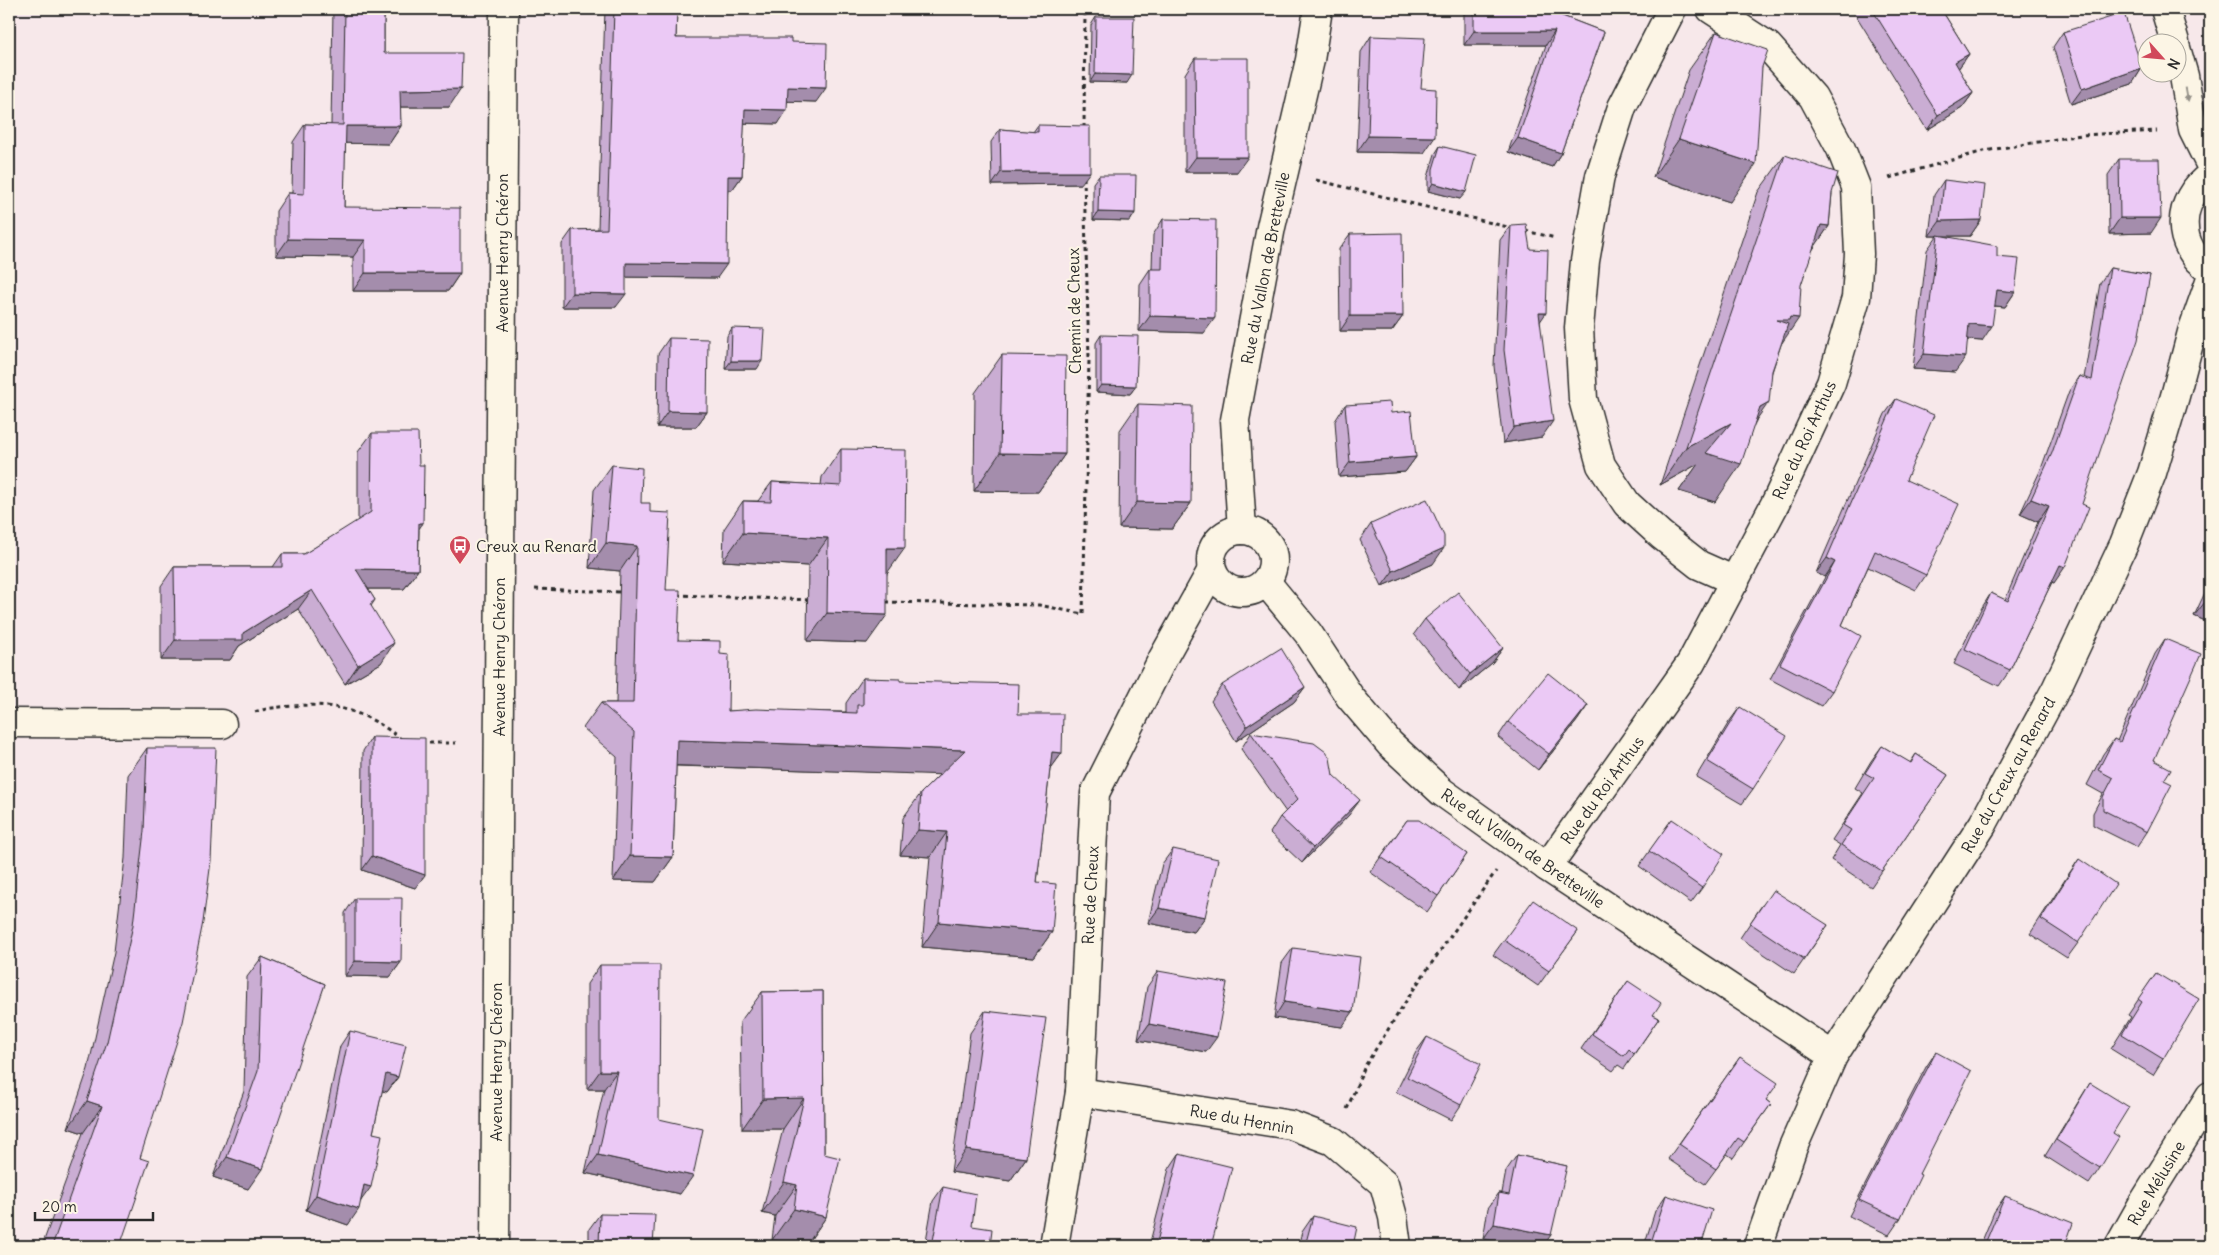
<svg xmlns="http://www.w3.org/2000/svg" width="2219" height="1255" font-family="Delius,sans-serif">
	<rect width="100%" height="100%" fill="#f7e8ea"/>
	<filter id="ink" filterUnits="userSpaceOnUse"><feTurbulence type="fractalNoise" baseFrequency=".02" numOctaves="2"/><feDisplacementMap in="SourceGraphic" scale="10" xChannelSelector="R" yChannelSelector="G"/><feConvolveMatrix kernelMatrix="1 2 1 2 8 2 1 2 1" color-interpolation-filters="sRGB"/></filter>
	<g filter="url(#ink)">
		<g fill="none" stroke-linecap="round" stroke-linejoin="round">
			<g stroke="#2b2b2b" stroke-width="31">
				<g id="minor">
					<path d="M1672 9 1622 107 1600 176 1585 261 1579 328 1583 399 1601 465 1627 504 1661 535 1699 565 1735 581"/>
					<path d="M2165 9 2175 42"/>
					<path d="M2176 48 2184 76 2193 130 2210 164"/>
					<path d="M2210 176C2176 200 2174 246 2210 269"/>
					<circle cx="1242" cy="561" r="31"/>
					<path d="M1242 530 1235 420 1271 227 1310 60 1318 9"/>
					<path d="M1266 582 1308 633 1350 697 1390 744 1442 792 1547 867 1833 1056"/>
					<path d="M9 723 222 724"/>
					<path d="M1547 867 1691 663 1776 502 1831 383 1856 298 1859 254 1856 187 1841 149 1813 97 1768 46 1711 9"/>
					<path d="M1080 1092 1291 1125 1333 1141 1384 1184 1393 1217 1397 1246"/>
					<path d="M1054 1246 1080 1092 1095 793 1163 658 1212 570"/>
					<path d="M1758 1246 1793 1147 1833 1056 1983 824 2056 689 2124 544 2152 473 2175 396 2192 332 2210 281"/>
					<path d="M2119 1246 2142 1205 2210 1096"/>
				</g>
			</g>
			<g stroke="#2b2b2b" stroke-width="31">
				<path id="major" d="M495 1246 504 9"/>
			</g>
			<g stroke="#2b2b2b" stroke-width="3" stroke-dasharray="4 4" stroke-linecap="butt">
				<path d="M1084 128 1085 9"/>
				<path d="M1889 178 1984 151 2081 135 2157 131"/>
				<path d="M1316 180 1512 228"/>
				<path d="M1525 231 1556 238"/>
				<path d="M535 589 621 592"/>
				<path d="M677 595 811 600"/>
				<path d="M885 602 1039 605 1083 614 1089 358 1084 177"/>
				<path d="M255 712C267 708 279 707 293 706 336 702 367 712 401 739"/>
				<path d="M421 743H456"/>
				<path d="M1347 1109 1365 1066 1415 987 1496 871"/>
			</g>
			<use href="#minor" stroke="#fcf5e5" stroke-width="28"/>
			<use href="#major" stroke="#fcf5e5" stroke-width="28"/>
		</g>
		<g fill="#caadd3" stroke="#2b2b2b">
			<path d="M333 9H384V53L449 107H400L401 126 389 144 345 143 344 207 460 273 448 291H353V257L276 256V211L288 193H292L293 142 305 124 331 125Z"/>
			<path d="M605 9H677L676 38 791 42 816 102 788 101 778 124 744 123 742 176 732 190H728L717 278 626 277 616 307H562V244L572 230 598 229Z"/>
			<path d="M1210 9H1265L1262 14H1210Z"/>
			<path d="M1464 9H1544L1604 32 1561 153 1552 167 1508 152 1546 45H1464Z"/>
			<path d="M1852 9H1941L1969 54 1958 69 1973 93 1962 108 1927 130Z"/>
			<path d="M1096 17 1127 83 1090 82 1091 25Z"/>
			<path d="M1716 32 1762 67 1730 202 1653 177 1689 70Z"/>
			<path d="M2063 32 2142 68 2132 84 2071 104 2053 47Z"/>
			<path d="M1371 36 1421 88 1424 153 1357 152 1361 52Z"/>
			<path d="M1195 58 1237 172H1185V74Z"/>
			<path d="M1038 125 1081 184 992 185 991 142 1000 129 1033 132Z"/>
			<path d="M1440 146 1460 199 1428 191V177L1435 154Z"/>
			<path d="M1785 155 1832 193 1829 226 1812 250 1756 421 1715 502 1679 491 1698 464 1660 485 1758 192Z"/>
			<path d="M2119 159 2151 233 2109 234 2108 175Z"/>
			<path d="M1099 175 1135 213 1130 221 1093 220V183Z"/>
			<path d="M1944 180 1981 220 1970 236H1945L1997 257 2015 292 2005 307 1995 306 1982 341 1967 340 1955 372 1913 369 1927 250 1937 236H1929L1934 195Z"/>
			<path d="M1163 219 1204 333 1139 331 1140 284 1150 269H1152L1153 235Z"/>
			<path d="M1511 225 1530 249 1540 322 1542 437 1503 443 1494 366 1500 240Z"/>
			<path d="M1350 234 1403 316 1392 331H1340L1339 249Z"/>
			<path d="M2110 268 2150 275 2054 583 2052 582 2010 670 1999 686 1954 664 1981 609 1991 593 2005 600 2038 522 2020 514 2041 469 2069 391 2079 376 2084 378 2100 283Z"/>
			<path d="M732 328 757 369H725L727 336Z"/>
			<path d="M1101 335 1136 386 1130 394 1096 392V343Z"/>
			<path d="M669 338 707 412 696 427H657L658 354Z"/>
			<path d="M1002 355 1065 454 1038 492 974 491 975 393Z"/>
			<path d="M1896 399 1906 480 1926 575 1916 590 1868 567 1842 625 1832 691 1821 706 1770 679 1825 577 1816 573 1885 414Z"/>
			<path d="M1138 404 1191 503 1172 529 1119 528 1120 430Z"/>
			<path d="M1345 405 1391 413 1416 457 1405 472 1339 477 1335 421Z"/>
			<path d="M372 433 419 530 418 570 404 589H368L375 600 371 606 381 663 345 684 298 609 239 646 230 660H161V586L174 567H273L282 554H304L358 521V452Z"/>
			<path d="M841 449 887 574 867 643 807 641 808 566 723 561 724 529 743 501H758L772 482 821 485 822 477Z"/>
			<path d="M612 465 641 503 650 512 666 590 678 640 720 654 728 711 846 712V703L863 678 900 681 1018 714 1062 753 1050 769 1037 882 1052 932 1034 957 922 947 930 857 900 855 903 818 921 793 940 774 676 766 673 857 655 882 613 881 617 757 583 728 601 703H616L620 571 589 568 594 490Z"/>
			<path d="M1371 524 1433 564 1382 586 1360 540Z"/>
			<path d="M2210 582V623L2194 616Z"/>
			<path d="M1425 619 1503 648 1492 663 1459 690 1414 634Z"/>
			<path d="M2165 639 2154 760 2164 780 2147 832 2137 847 2093 825V813L2103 794 2087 785 2103 754 2114 739 2117 741 2155 654Z"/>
			<path d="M1222 685 1305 687 1294 702 1236 741 1211 701Z"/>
			<path d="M1588 705 1577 721 1538 770 1498 737 1508 722Z"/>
			<path d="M1740 707 1753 789 1742 804 1696 777 1729 722Z"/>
			<path d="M1251 733 1333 775 1349 815 1302 863 1270 833 1280 817 1286 812 1241 749Z"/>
			<path d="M372 737 415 888 362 870 363 751Z"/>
			<path d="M1882 746 1910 763 1916 754 1948 775 1871 887 1831 860 1840 845 1832 840 1863 793 1855 788 1871 761Z"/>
			<path d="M147 748 140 1158 120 1246H42L83 1133 68 1128 88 1069 114 952 125 858 128 775Z"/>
			<path d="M1672 819 1702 888 1691 903 1639 866Z"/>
			<path d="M1407 820 1467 854 1427 912 1370 872Z"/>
			<path d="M1173 849 1205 917 1194 932 1148 923 1162 864Z"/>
			<path d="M2079 859 2078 943 2067 958 2030 934 2068 875Z"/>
			<path d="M355 898 401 962 390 977 345 976V913Z"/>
			<path d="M1762 905 1828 925 1794 974 1740 938Z"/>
			<path d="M2210 916V935L2202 931Z"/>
			<path d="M1578 931 1538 986 1493 955 1504 940Z"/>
			<path d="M1293 948 1342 1027 1274 1018 1282 963Z"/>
			<path d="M262 957 325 984 248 1189 213 1177 244 1091 247 977Z"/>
			<path d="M600 965 659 1119 680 1194 585 1173 604 1089H587V984Z"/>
			<path d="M1158 971 1206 1052 1138 1040 1147 987Z"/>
			<path d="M2156 973 2163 1059 2153 1075 2111 1049 2131 1017 2128 1015Z"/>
			<path d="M1628 981 1653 1015 1659 1018 1624 1069 1618 1065 1613 1071 1581 1049Z"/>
			<path d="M823 991 824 1154 826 1217 806 1246H800L772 1240 775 1216 762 1213 783 1129H742L740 1022 762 992Z"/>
			<path d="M985 1011 1026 1158 1010 1181 951 1172 970 1033Z"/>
			<path d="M350 1031 398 1077 387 1092 382 1091 373 1133 361 1201 348 1225 306 1210 340 1046Z"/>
			<path d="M1427 1037 1461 1105 1451 1120 1396 1092 1416 1052Z"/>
			<path d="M1936 1052 1919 1174 1900 1219 1889 1235 1849 1216 1926 1067Z"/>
			<path d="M1740 1057 1766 1100 1771 1104 1733 1158 1727 1154 1705 1184 1668 1159Z"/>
			<path d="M2090 1083 2113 1133 2100 1168 2089 1184 2045 1156 2080 1099Z"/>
			<path d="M1179 1154 1211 1246H1149L1169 1169Z"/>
			<path d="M1517 1155 1567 1166 1483 1239 1488 1208 1499 1193H1502L1506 1171Z"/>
			<path d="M943 1187 972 1226 990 1246H925L933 1201Z"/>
			<path d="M1666 1195 1701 1246H1644L1655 1211Z"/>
			<path d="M2005 1196 2065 1246H1980L1994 1212Z"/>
			<path d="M600 1214 653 1246H589V1229Z"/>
			<path d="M1313 1216 1353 1246H1298L1302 1232Z"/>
			<path d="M2210 1234V1246H2204Z"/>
		</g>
		<g fill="#a48dac" stroke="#2b2b2b">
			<path d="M1214 9H1265L1262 14H1210Z"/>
			<path d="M1474 31H1555L1546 45H1464Z"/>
			<path d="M1969 54 1958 69 1955 62Z"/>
			<path d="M2142 68 2132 84 2071 104 2082 89Z"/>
			<path d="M1095 74 1132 75 1127 83 1090 82Z"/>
			<path d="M788 87 826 88 816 102 778 101Z"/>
			<path d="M461 89 449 107H387L400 90Z"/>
			<path d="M1973 93 1962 108 1927 130 1938 115Z"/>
			<path d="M745 109 787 110 778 124 735 123Z"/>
			<path d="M346 126H401L389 144 333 143Z"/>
			<path d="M1368 136 1435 137 1424 153 1357 152Z"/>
			<path d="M1518 138 1561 153 1552 167 1508 152Z"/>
			<path d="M1679 139 1756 164 1730 202 1653 177Z"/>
			<path d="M1196 157H1248L1237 172H1185Z"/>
			<path d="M1001 172H1090L1081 184 992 185Z"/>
			<path d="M728 176H742L732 190H718Z"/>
			<path d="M1433 183 1466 192 1460 199 1428 191Z"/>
			<path d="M1098 212 1135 213 1130 221 1093 220Z"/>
			<path d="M2120 218H2161L2151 233 2109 234Z"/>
			<path d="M1981 220 1970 236H1937L1938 235 1937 236H1929L1940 221Z"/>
			<path d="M1821 225 1829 226 1803 264Z"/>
			<path d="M288 239 365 240 353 257 276 256Z"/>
			<path d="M626 263 727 264 717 278 616 277Z"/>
			<path d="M365 273H460L448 291H353Z"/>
			<path d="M1997 290 2015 292 2005 307 1986 305Z"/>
			<path d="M572 293 626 294 616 307H562Z"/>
			<path d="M1539 313H1546L1535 329Z"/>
			<path d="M1150 316 1215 318 1204 333 1139 331Z"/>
			<path d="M1350 316H1403L1392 331H1340Z"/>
			<path d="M1790 317 1799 318 1773 356 1776 320Z"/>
			<path d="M1969 324 1992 326 1982 341 1958 339Z"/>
			<path d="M1924 354 1966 357 1955 372 1913 369Z"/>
			<path d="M731 361H762L757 369H725Z"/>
			<path d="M1101 385 1136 386 1130 394 1096 392Z"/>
			<path d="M1769 402 1742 440 1760 407Z"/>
			<path d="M668 411 707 412 696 427H657Z"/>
			<path d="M1553 421 1542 437 1503 443 1514 427Z"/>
			<path d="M1731 423 1741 464 1715 502 1679 491 1698 464 1660 485 1686 447Z"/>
			<path d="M1000 453 1065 454 1038 492 974 491Z"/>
			<path d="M1416 457 1405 472 1339 477 1350 462Z"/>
			<path d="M2031 499 2049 506 2038 522 2020 514Z"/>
			<path d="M1137 502 1191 503 1172 529 1119 528Z"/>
			<path d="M419 523H423L410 542Z"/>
			<path d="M743 533 828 538 808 566 723 561Z"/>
			<path d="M606 543 637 546 620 571 589 568Z"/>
			<path d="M887 548H905L885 576Z"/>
			<path d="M1444 548 1433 564 1382 586 1393 571Z"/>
			<path d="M1827 558 1835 562 1825 577 1816 573Z"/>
			<path d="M2060 565 2065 567 2054 583 2049 581Z"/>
			<path d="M356 569 418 570 404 589H342Z"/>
			<path d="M312 590 298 609 239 646 230 660H161L175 640 243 633Z"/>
			<path d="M2205 602 2210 604V623L2194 616Z"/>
			<path d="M827 613 887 615 867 643 807 641Z"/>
			<path d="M394 643 381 663 345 684 358 665Z"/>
			<path d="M1503 648 1492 663 1459 690 1470 674Z"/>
			<path d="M1305 687 1294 702 1236 741 1247 726Z"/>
			<path d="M1588 705 1577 721 1538 770 1549 754Z"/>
			<path d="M677 740 965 750 948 775 659 765Z"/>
			<path d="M1052 752 1062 753 1044 778Z"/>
			<path d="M1360 800 1349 815 1302 863 1313 848Z"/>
			<path d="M918 830 947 832 930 857 900 855Z"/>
			<path d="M372 856 425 875 415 888 362 870Z"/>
			<path d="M630 856 673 857 655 882 613 881Z"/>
			<path d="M1159 908 1205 917 1194 932 1148 923Z"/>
			<path d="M939 922 1052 932 1034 957 922 947Z"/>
			<path d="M355 961 401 962 390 977 345 976Z"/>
			<path d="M1284 1002 1353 1012 1342 1027 1274 1018Z"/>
			<path d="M1149 1024 1217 1037 1206 1052 1138 1040Z"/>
			<path d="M600 1071H617L604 1089H587Z"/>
			<path d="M386 1074 398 1077 387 1092 375 1089Z"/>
			<path d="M804 1098 783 1129H742L763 1099Z"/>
			<path d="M87 1101 102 1106 83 1133 68 1128Z"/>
			<path d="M966 1150 1026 1158 1010 1181 951 1172Z"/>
			<path d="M598 1155 693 1176 680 1194 585 1173Z"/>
			<path d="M227 1157 262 1169 248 1189 213 1177Z"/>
			<path d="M784 1182 797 1185 775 1216 762 1213Z"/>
			<path d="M364 1185 371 1187 360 1202Z"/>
			<path d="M316 1195 359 1209 348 1225 306 1210Z"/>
			<path d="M794 1209 826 1217 806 1246H800L772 1240Z"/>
			<path d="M1494 1224 1551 1235 1543 1246H1519L1483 1239Z"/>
		</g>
		<g fill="#ebc9f5" stroke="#2b2b2b">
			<path d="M345 9H384V53H462L461 89 400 90 401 126H346L344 207 460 208V273H365V240L288 239V193L304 194 305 124 343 125Z"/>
			<path d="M614 9H677L676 38H791V42L827 43 826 88 788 87 787 110 745 109 742 176H728L727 264 626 263V294L572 293V230L607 229Z"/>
			<path d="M1474 9H1544L1604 32 1561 153 1518 138 1555 31H1474Z"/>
			<path d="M1872 9H1941L1969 54 1955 62 1973 93 1938 115Z"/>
			<path d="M2124 13 2142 68 2082 89 2063 32Z"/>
			<path d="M1096 17H1134L1132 75 1095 74Z"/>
			<path d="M1716 32 1768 50 1762 67 1756 164 1679 139Z"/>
			<path d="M1371 36 1425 38 1421 88 1436 89 1435 137 1368 136Z"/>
			<path d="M1195 58H1248V157H1196Z"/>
			<path d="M1038 125 1090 126V172H1001L1000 129 1038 132Z"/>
			<path d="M1440 146 1476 155 1466 192 1433 183V169Z"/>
			<path d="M1785 155 1838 173 1832 193 1829 226 1821 225 1801 285 1799 318 1790 317 1789 320H1776L1788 324 1772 371 1769 402 1760 407 1741 464 1706 453 1731 423 1686 447Z"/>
			<path d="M2119 159H2159L2161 218H2120Z"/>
			<path d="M1099 175H1136L1135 213 1098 212Z"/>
			<path d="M1944 180 1985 185 1981 220 1940 221Z"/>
			<path d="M1163 219 1216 220 1215 318 1150 316V269H1162Z"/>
			<path d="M1526 224 1530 249 1548 250 1546 313H1539L1553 421 1514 427 1504 350 1511 225Z"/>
			<path d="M1402 233 1403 316H1350V234Z"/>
			<path d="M1938 235 1997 246V257L2019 259 2015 292 1997 290 1992 326 1969 324 1966 357 1924 354Z"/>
			<path d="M2110 268 2150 275 2138 340 2082 504 2089 507 2065 567 2060 565 2010 670 1965 649 1991 593 2008 601 2049 506 2031 499 2052 453 2079 376 2092 380Z"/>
			<path d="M732 328 764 329 762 361H731Z"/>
			<path d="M1101 335 1138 336 1136 386 1101 385Z"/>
			<path d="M669 338 708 339 707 412 668 411Z"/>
			<path d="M1002 355 1066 356 1065 454 1000 453Z"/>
			<path d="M1896 399 1934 415 1906 480 1959 504 1926 575 1875 551 1842 625 1861 636 1832 691 1780 664 1835 562 1827 558Z"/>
			<path d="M1390 402 1391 413 1411 411 1416 457 1350 462 1345 405Z"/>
			<path d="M1138 404 1192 406 1191 503 1137 502Z"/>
			<path d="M372 433H418L419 465H424L423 523H419L418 570 356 569 375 600 370 604 394 643 358 665 312 590 243 633V640H175L174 567H282V554H304L371 512Z"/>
			<path d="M841 449 906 450 905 548H887V615L827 613 828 538 743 533V501L771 502 772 482 841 486Z"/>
			<path d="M612 465 642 468 641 503H650V512L670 513 666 590H680L678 640 720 641V654L729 655 728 711 756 709 857 713V705H863V678L900 679V681L1019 684 1018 714H1063L1062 753 1052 752 1037 882 1056 884 1052 932 939 922 947 832 918 830 921 793 965 750 677 740 673 857 630 856 634 732 601 703H633L637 546 606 543Z"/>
			<path d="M1427 499 1444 536V548L1393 571 1371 524Z"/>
			<path d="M2210 590V604L2205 602Z"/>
			<path d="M1458 592 1503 648 1470 674 1425 619Z"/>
			<path d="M2165 639 2201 654 2154 760 2171 769 2164 780 2172 784 2147 832 2103 810V797L2113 778 2098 770 2114 739 2120 742Z"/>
			<path d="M1281 648 1305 687 1247 726 1222 685Z"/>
			<path d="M1548 673 1588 705 1549 754 1508 722Z"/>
			<path d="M1740 707 1787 736 1753 789 1707 761Z"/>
			<path d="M1251 733 1314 743 1326 752 1330 758 1333 775 1360 800 1313 848 1280 817 1298 799Z"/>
			<path d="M372 737 425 738V875L372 856Z"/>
			<path d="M1882 746 1911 763 1916 754 1948 775 1882 871 1841 845 1851 830 1843 825 1874 778 1865 773Z"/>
			<path d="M147 748H216L211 861 203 922 183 1022 140 1158 149 1161 120 1246H52L102 1106 87 1101 107 1042 133 925 144 831Z"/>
			<path d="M1672 819 1724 854 1702 888 1649 851Z"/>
			<path d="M1407 820H1419L1467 854 1438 896 1381 857Z"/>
			<path d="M1173 849 1218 859 1205 917 1159 908Z"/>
			<path d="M2079 859 2116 884 2078 943 2041 919Z"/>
			<path d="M1773 890 1828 925 1804 959 1750 923Z"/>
			<path d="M355 898H402L401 962 355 961Z"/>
			<path d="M1533 900 1578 931 1549 971 1504 940Z"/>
			<path d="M1293 948 1360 957 1353 1012 1284 1002Z"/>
			<path d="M262 957 325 984 262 1169 227 1157 258 1071Z"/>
			<path d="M600 965H660L659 1119 703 1129 693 1176 598 1155 617 1071H600Z"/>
			<path d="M1158 971 1227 983 1217 1037 1149 1024Z"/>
			<path d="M2156 973 2199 999 2163 1059 2122 1034 2142 1002 2138 999Z"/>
			<path d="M1628 981 1661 1003 1653 1015 1659 1018 1634 1054 1629 1049 1624 1056 1592 1034Z"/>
			<path d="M823 991 824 1154 840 1158 826 1217 794 1209 797 1185 784 1182 804 1098 763 1099 762 992Z"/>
			<path d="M985 1011 1046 1018 1026 1158 966 1150Z"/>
			<path d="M350 1031 406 1045 398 1077 386 1074 373 1133 382 1135 371 1187 364 1185 359 1209 316 1195Z"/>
			<path d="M1427 1037 1481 1064 1461 1105 1407 1077Z"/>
			<path d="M1936 1052 1971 1071 1919 1174 1921 1175 1900 1219 1859 1200Z"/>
			<path d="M1740 1057 1778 1083 1766 1100 1771 1104 1744 1142 1738 1138 1716 1169 1679 1144Z"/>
			<path d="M2090 1083 2129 1107 2113 1133 2119 1137 2100 1168 2056 1140Z"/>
			<path d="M1179 1154 1232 1167 1211 1246H1156Z"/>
			<path d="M1517 1155 1567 1166 1551 1235 1494 1224 1499 1193 1509 1195Z"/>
			<path d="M943 1187 976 1194 972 1226 992 1229 990 1246H932Z"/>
			<path d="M1666 1195 1712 1210 1701 1246H1650Z"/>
			<path d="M2005 1196 2073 1223 2065 1246H1984Z"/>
			<path d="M600 1214 655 1215 653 1246H599Z"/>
			<path d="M1313 1216 1357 1227 1353 1246H1305Z"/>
		</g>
		<defs><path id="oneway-solid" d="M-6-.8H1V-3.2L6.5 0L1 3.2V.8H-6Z" transform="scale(1.25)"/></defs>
		<use fill="#949088" href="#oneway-solid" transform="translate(2187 95) rotate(80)"/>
	</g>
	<defs>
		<g id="bus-pin" transform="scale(1.125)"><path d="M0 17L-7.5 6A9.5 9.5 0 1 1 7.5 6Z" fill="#d1495b" stroke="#fcf5e5"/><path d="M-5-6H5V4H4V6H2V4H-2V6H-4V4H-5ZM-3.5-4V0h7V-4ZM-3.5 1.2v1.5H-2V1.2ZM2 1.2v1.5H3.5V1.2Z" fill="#fff"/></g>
	</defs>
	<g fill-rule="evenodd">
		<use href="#bus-pin" x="460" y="546"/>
	</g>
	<g text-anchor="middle" stroke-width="4" stroke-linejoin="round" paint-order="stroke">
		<g font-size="16" fill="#2b2b2b" stroke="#fcf5e5">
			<text transform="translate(502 253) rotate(-90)" y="6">Avenue Henry Chéron</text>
			<text transform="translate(1265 268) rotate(-79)" y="6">Rue du Vallon de Bretteville</text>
			<text transform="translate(1074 311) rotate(-91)" y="6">Chemin de Cheux</text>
			<text transform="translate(1804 440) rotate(-65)" y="6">Rue du Roi Arthus</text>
			<text transform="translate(499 657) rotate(-90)" y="6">Avenue Henry Chéron</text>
			<text transform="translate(2008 775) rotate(-61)" y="6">Rue du Creux au Renard</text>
			<text transform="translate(1602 790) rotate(-54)" y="6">Rue du Roi Arthus</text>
			<text transform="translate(1523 848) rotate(35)" y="6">Rue du Vallon de Bretteville</text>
			<text transform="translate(1090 895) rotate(-87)" y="6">Rue de Cheux</text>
			<text transform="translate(496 1062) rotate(-90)" y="6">Avenue Henry Chéron</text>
			<text transform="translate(1242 1119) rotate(10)" y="6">Rue du Hennin</text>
			<text transform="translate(2156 1183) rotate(-59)" y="6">Rue Mélusine</text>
		</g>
		<g font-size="16" fill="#2b2b2b" stroke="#fcf5e5" text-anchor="start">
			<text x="476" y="552">Creux au Renard</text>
		</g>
	</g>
	<rect width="2219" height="1255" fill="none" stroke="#fcf5e5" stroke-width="30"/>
	<rect x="15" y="15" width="2189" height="1225" fill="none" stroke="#2b2b2b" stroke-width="2" filter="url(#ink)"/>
	<g transform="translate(2162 58) rotate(117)"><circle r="24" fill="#fcf5e5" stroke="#a8a49b"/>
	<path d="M0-4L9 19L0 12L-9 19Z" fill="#d1495b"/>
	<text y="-8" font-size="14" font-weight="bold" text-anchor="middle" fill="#2b2b2b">N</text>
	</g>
	<path d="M35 1212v8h118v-8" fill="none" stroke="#2b2b2b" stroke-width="2.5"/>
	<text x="42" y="1212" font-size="15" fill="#2b2b2b" stroke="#fcf5e5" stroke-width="4" paint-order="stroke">20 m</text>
</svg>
